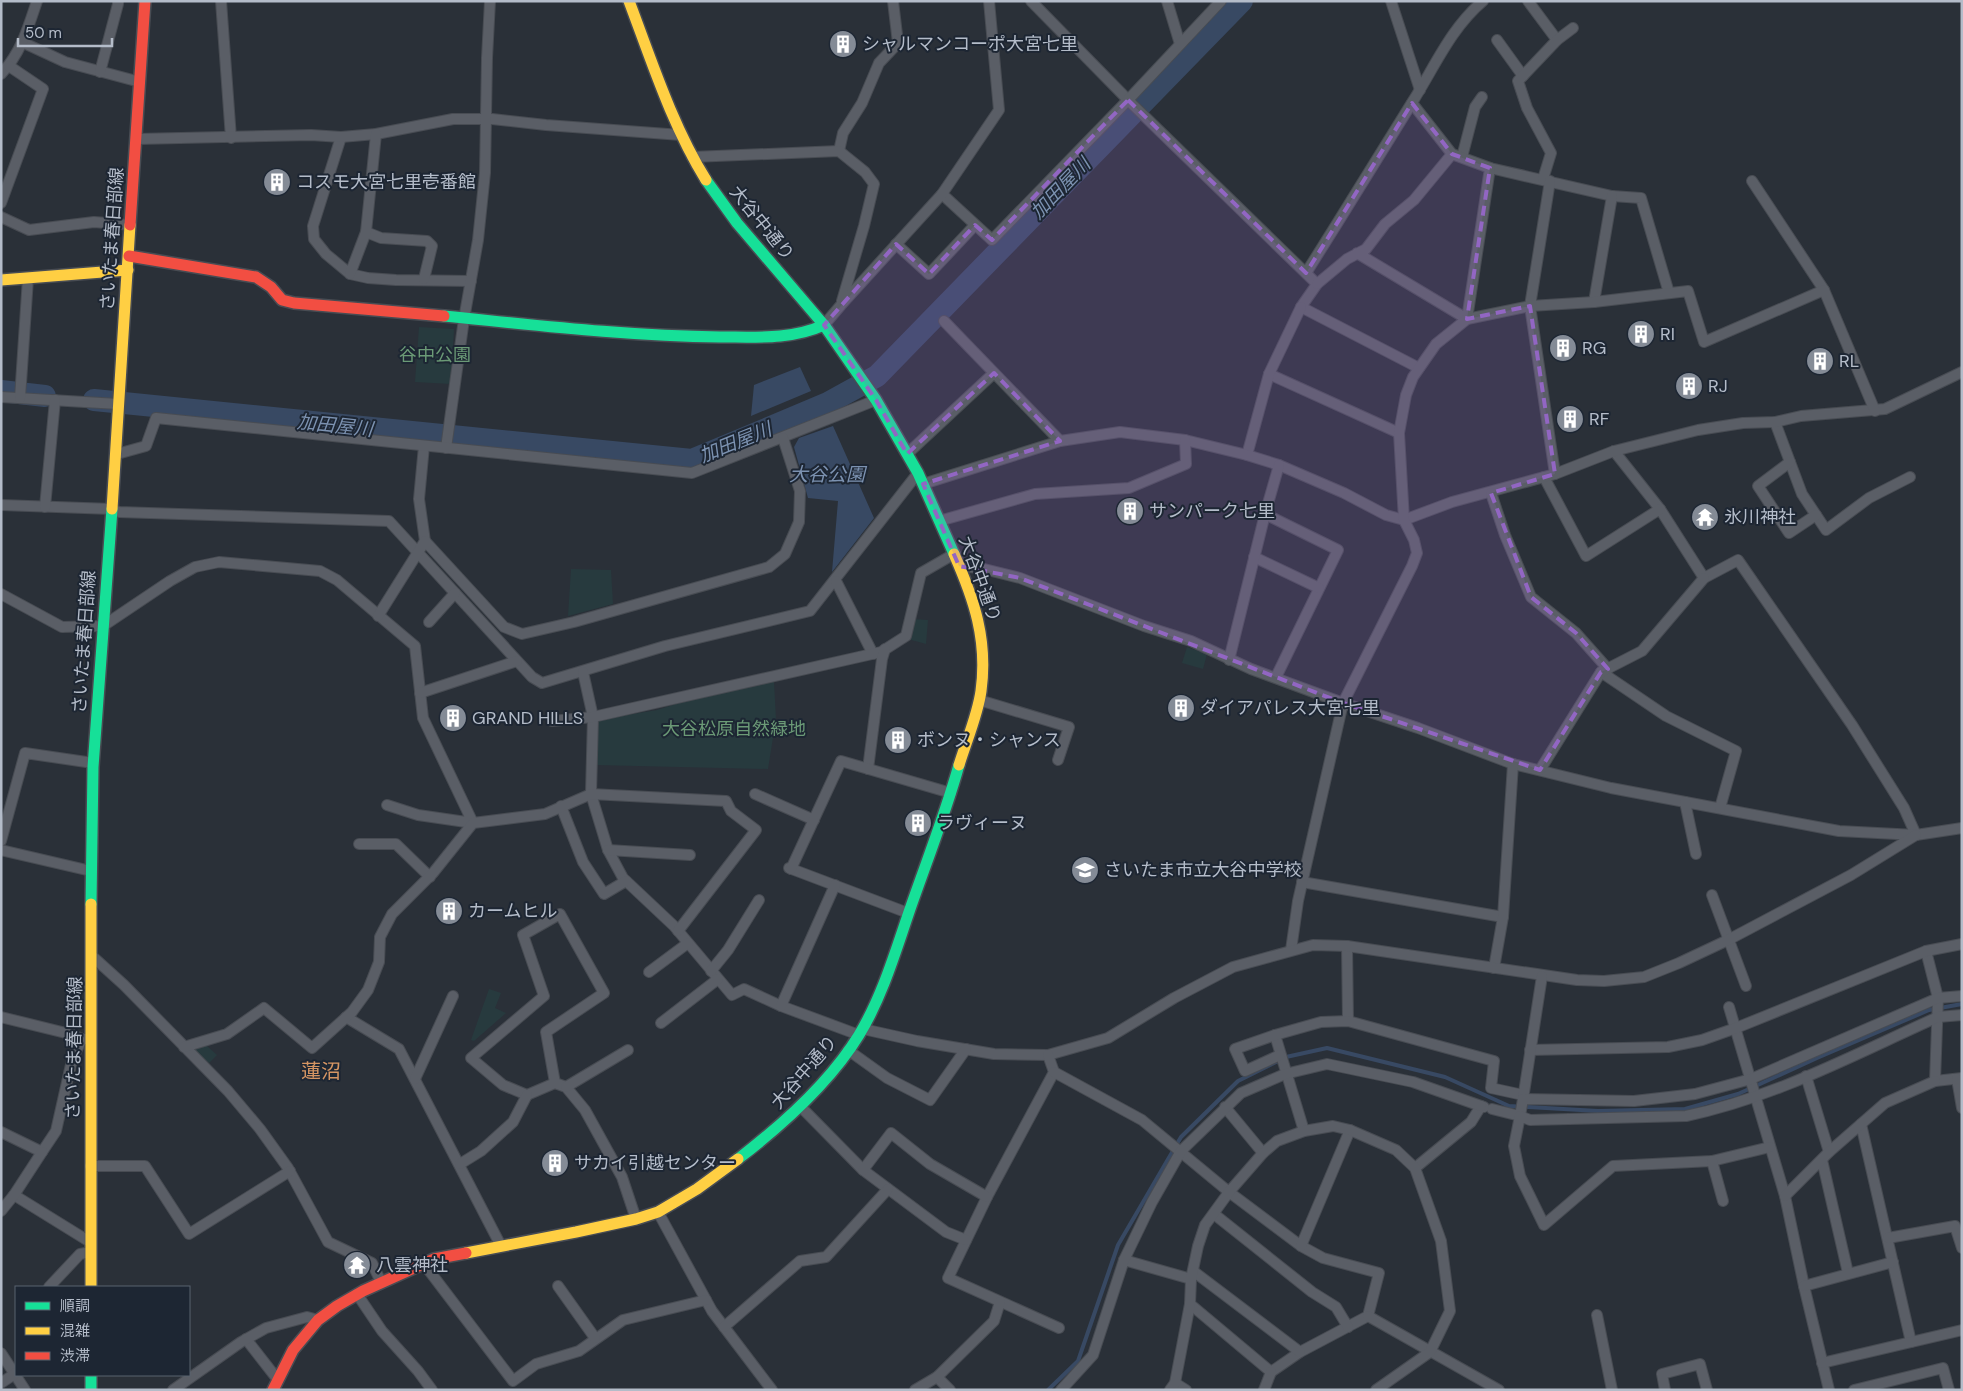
<svg xmlns="http://www.w3.org/2000/svg" width="1963" height="1391" font-family="'DM Sans','Noto Sans JP',sans-serif">
	<rect width="100%" height="100%" fill="#2a3038"/>
	<g fill="#273a3e">
		<path d="M419 327 454 329 451 384 415 382Z"/>
		<path d="M571 569 611 570 613 604 568 616Z"/>
		<path d="M913 619 928 620 926 644 908 639Z"/>
		<path d="M1187 647 1207 654 1203 669 1182 663Z"/>
		<path d="M769 679 774 682 776 719 768 769 595 765 596 720 657 710 710 693Z"/>
		<path d="M489 989 501 993 495 1008 506 1013 474 1041 471 1040Z"/>
		<path d="M206 1045 217 1055 209 1063 191 1048Z"/>
	</g>
	<g fill="#384963">
		<path d="M800 367 811 391 751 416 754 385Z"/>
		<path d="M833 426 874 518 832 572 838 501 808 498 794 447 799 438Z"/>
	</g>
	<g fill="none" stroke-linecap="round" stroke-linejoin="round">
		<path stroke="#384963" stroke-width="4" d="M1048 1390 1078 1361 1118 1245 1181 1137 1238 1081 1286 1057 1327 1048 1445 1077 1509 1106 1598 1111 1685 1109 1738 1094 1817 1058 1929 1010 1962 1004"/>
		<g stroke="#384963" stroke-width="22">
			<path d="M1 391 45 396"/>
			<path d="M94 400 692 460 828 403 877 376 1242 1"/>
		</g>
		<g stroke="#484c53" stroke-width="12">
			<g id="street">
				<path d="M221 1 231 138"/>
				<path d="M1031 1 1133 105 1317 284 1301 307 1419 368"/>
				<path d="M1167 1 1180 44"/>
				<path d="M1391 1 1420 90"/>
				<path d="M1528 1 1557 40"/>
				<path d="M1497 40 1523 76"/>
				<path d="M24 43 65 62 140 82"/>
				<path d="M100 72 118 4V1"/>
				<path d="M1 74C21 53 28 28 37 1"/>
				<path d="M1412 103 1452 154"/>
				<path d="M341 137 313 226 314 239 326 254 350 274 368 278 396 280 471 281"/>
				<path d="M137 139 311 135 341 137 376 134 453 119H492L546 125 681 135"/>
				<path d="M839 151 843 133 862 103 879 63 898 43 893 1"/>
				<path d="M692 157 839 151 865 172 874 184 864 226 842 301"/>
				<path d="M1462 157 1475 107 1482 97"/>
				<path d="M1490 168 1612 196 1641 198 1669 293"/>
				<path d="M1543 179 1551 153 1527 108 1518 81 1557 40 1573 28"/>
				<path d="M1550 181 1530 306 1555 474"/>
				<path d="M1752 181 1824 290"/>
				<path d="M942 194 992 240 1128 100 1221 1"/>
				<path d="M1 203 43 89 9 66"/>
				<path d="M1 217 29 230 94 222 131 225"/>
				<path d="M366 232 381 238 427 241 432 246 424 279"/>
				<path d="M896 244 929 274 975 225"/>
				<path d="M1306 273C1342 216 1377 159 1413 101 1435 66 1451 28 1483 1"/>
				<path d="M350 274 366 232 376 134"/>
				<path d="M1317 284 1347 259 1366 249 1385 224 1414 200 1452 154 1490 168 1467 319 1357 253"/>
				<path d="M1594 302 1612 196"/>
				<path d="M944 321 1060 441"/>
				<path d="M824 325 841 305 942 194 999 110 989 1"/>
				<path d="M1269 374 1399 433"/>
				<path d="M1 397 118 404"/>
				<path d="M20 398 28 278"/>
				<path d="M1775 422 1802 494 1826 530 1869 498 1910 477"/>
				<path d="M424 446 419 499 425 541"/>
				<path d="M446 448 464 319 478 240 485 173 487 58 490 1"/>
				<path d="M1614 451 1660 509 1704 578 1738 560 1852 725 1904 808 1916 835"/>
				<path d="M117 454 146 446 156 418 692 473 876 400"/>
				<path d="M907 454 994 373"/>
				<path d="M1247 455 1269 374 1301 307"/>
				<path d="M1790 462 1758 486 1789 533 1816 515"/>
				<path d="M1544 477 1586 556 1660 509"/>
				<path d="M923 484 1060 441 1120 432 1185 440 1247 455 1279 465 1344 493 1386 515 1404 520 1452 502 1555 474 1614 451 1698 430 1743 423 1775 422 1801 416 1885 409 1962 372"/>
				<path d="M1491 493 1505 535 1531 597 1576 633 1608 669"/>
				<path d="M1 505 112 509 119 512 389 521 532 677 542 683 665 646 810 611 918 473"/>
				<path d="M45 507 55 400"/>
				<path d="M1265 514 1338 550 1276 677"/>
				<path d="M939 521 1035 494 1129 488 1186 464 1185 440"/>
				<path d="M1254 557 1319 588"/>
				<path d="M959 566 980 568 1020 578 1144 626 1191 641 1251 669 1343 703 1418 728 1513 764 1611 788 1839 831 1916 835 1962 828"/>
				<path d="M836 581 873 654"/>
				<path d="M1 594 62 627 103 626 170 581 195 567 219 562 320 571 337 580 415 646 423 718 473 823 418 815 387 805"/>
				<path d="M378 616 425 541 504 627 522 634 574 622 769 567 785 554 799 522 800 491 783 438"/>
				<path d="M429 622 455 593"/>
				<path d="M1229 660 1265 514 1279 465"/>
				<path d="M583 672 593 717 591 794 608 850 623 878 674 926 732 995 744 989 781 1006 859 1035"/>
				<path d="M1601 672 1666 716 1736 751 1720 808"/>
				<path d="M420 693 517 661"/>
				<path d="M979 700 1069 727 1058 760"/>
				<path d="M552 721 593 717 881 652 906 636 921 573 954 554"/>
				<path d="M868 769 882 659 885 649"/>
				<path d="M1540 770 1601 672 1642 651 1704 578"/>
				<path d="M755 794 814 820"/>
				<path d="M1685 802 1696 854"/>
				<path d="M561 806 583 862 604 894 626 881"/>
				<path d="M1 841 25 753 93 763"/>
				<path d="M359 844H396L430 877"/>
				<path d="M1 850 91 871"/>
				<path d="M608 850 690 855"/>
				<path d="M789 868 908 913"/>
				<path d="M791 869 841 761 951 793"/>
				<path d="M1302 882 1503 917"/>
				<path d="M1712 895 1746 986"/>
				<path d="M1347 946 1348 1021"/>
				<path d="M1291 950 1298 901 1343 703 1412 566 1417 553 1414 540 1404 520 1399 433 1406 395 1413 377 1436 344 1467 319 1530 306 1594 302 1688 291 1704 342 1824 290 1875 411"/>
				<path d="M1926 951 1938 998 1935 1081 1962 1078"/>
				<path d="M92 956 124 985 228 1091 260 1129 288 1168 328 1242 372 1263 381 1282"/>
				<path d="M1494 968 1503 917 1513 764"/>
				<path d="M711 971 728 950 759 900"/>
				<path d="M649 972 688 943"/>
				<path d="M781 1006 835 885"/>
				<path d="M1729 1007 1785 1196 1804 1286 1829 1390"/>
				<path d="M1 1017 74 1035 82 1039"/>
				<path d="M346 1017 399 1049 501 1246"/>
				<path d="M661 1023 718 979"/>
				<path d="M863 1029 917 1041 994 1054 1048 1055 1108 1038 1174 998 1233 967 1313 945 1347 946 1577 980 1604 981 1644 977 1679 963 1728 940 1851 875 1916 835"/>
				<path d="M1275 1035 1304 1131"/>
				<path d="M184 1047 227 1034 264 1008 312 1048 352 1012 368 990 379 962 380 937 392 914 433 873 473 823 545 814 591 794 726 801 731 811 756 830 678 931"/>
				<path d="M848 1050 887 1078 930 1100 966 1049"/>
				<path d="M1530 1050 1668 1047 1702 1040 1736 1028 1926 951 1962 944"/>
				<path d="M1048 1055 1054 1072 987 1197 948 1278 1059 1328"/>
				<path d="M1280 1055 1245 1071 1235 1049 1275 1035 1321 1022 1348 1021 1494 1061 1491 1088 1523 1095"/>
				<path d="M1054 1072 1142 1120 1229 1192 1301 1246 1323 1258 1379 1273 1368 1316 1300 1352 1271 1372 1190 1304"/>
				<path d="M1806 1076 1829 1152"/>
				<path d="M415 1079 453 996"/>
				<path d="M1957 1079 1962 1108"/>
				<path d="M555 1083 546 1032 604 993 560 914 523 935 544 996 471 1058 503 1085 527 1095 555 1083 566 1087 585 1110 622 1177 636 1219"/>
				<path d="M566 1087 628 1050"/>
				<path d="M1523 1099 1542 976"/>
				<path d="M800 1106 863 1170 946 1232 966 1240"/>
				<path d="M1225 1107 1263 1153"/>
				<path d="M1492 1109 1520 1116 1523 1099 1634 1101 1695 1094 1751 1079 1938 998 1962 996"/>
				<path d="M1861 1124 1911 1342"/>
				<path d="M1 1132 42 1152 56 1131 72 1060 82 1039H91"/>
				<path d="M1770 1147 1712 1161 1613 1166 1544 1225 1520 1176 1514 1146 1520 1116 1530 1120 1686 1116C1774 1098 1857 1053 1938 1017L1962 1015"/>
				<path d="M1822 1160 1848 1273"/>
				<path d="M1712 1161 1723 1201"/>
				<path d="M460 1164 481 1151 513 1122 527 1095"/>
				<path d="M90 1166H145L189 1234 290 1171"/>
				<path d="M1415 1168 1471 1122 1481 1106 1484 1107"/>
				<path d="M863 1170 891 1133 930 1164 987 1197"/>
				<path d="M14 1195 90 1242"/>
				<path d="M1785 1196 1829 1152 1885 1103 1935 1081"/>
				<path d="M1 1211 14 1195 42 1152"/>
				<path d="M658 1212 712 1311 772 1390"/>
				<path d="M1214 1214 1312 1292 1336 1307 1348 1327"/>
				<path d="M1888 1238 1955 1226 1962 1248"/>
				<path d="M1301 1246 1350 1130"/>
				<path d="M1124 1260 1191 1279"/>
				<path d="M424 1264 513 1381 536 1364 579 1351 623 1320 706 1300"/>
				<path d="M1193 1271 1300 1352"/>
				<path d="M558 1286 595 1338"/>
				<path d="M1804 1286 1893 1262"/>
				<path d="M49 1287 80 1254 91 1252"/>
				<path d="M357 1294 382 1331 418 1371 432 1390"/>
				<path d="M1597 1315 1612 1390"/>
				<path d="M1368 1316 1499 1390"/>
				<path d="M724 1327 800 1261 826 1257 888 1189"/>
				<path d="M246 1339 278 1380"/>
				<path d="M1 1353 25 1390"/>
				<path d="M1822 1363 1962 1330"/>
				<path d="M937 1377 950 1390"/>
				<path d="M1 1383 16 1373"/>
				<path d="M1175 1383 1186 1390"/>
				<path d="M173 1390 241 1342 266 1328 307 1317 318 1320"/>
				<path d="M915 1390 937 1377 994 1321 1000 1302"/>
				<path d="M1061 1390 1093 1355 1124 1260 1152 1202 1181 1151 1241 1093 1285 1074 1327 1064 1413 1082 1481 1106"/>
				<path d="M1170 1390 1175 1383 1190 1304 1191 1279 1198 1246 1205 1225 1229 1192 1263 1153 1277 1141 1304 1131 1333 1126 1350 1130 1396 1150 1415 1168 1441 1241 1450 1311 1430 1352 1376 1390"/>
				<path d="M1264 1390 1271 1372"/>
				<path d="M1665 1390 1662 1374 1700 1364 1707 1390"/>
				<path d="M1854 1390 1943 1368 1949 1390"/>
			</g>
		</g>
		<g stroke="#484c53" stroke-width="14">
			<g id="fast">
				<path d="M706 180 737 223 824 325 876 400 918 473 954 554"/>
				<path d="M444 316C535 325 627 336 720 337 755 337 791 340 824 325"/>
				<path d="M91 904 93 767 112 509"/>
				<path d="M738 1159C781 1126 831 1081 859 1035 882 997 895 953 909 912 926 863 945 815 959 765"/>
				<path d="M91 1375V1390"/>
			</g>
		</g>
		<g stroke="#484c53" stroke-width="14">
			<g id="slow">
				<path d="M629 1C652 62 672 125 706 180"/>
				<path d="M1 280 128 270"/>
				<path d="M112 509 130 225"/>
				<path d="M954 554C974 599 988 640 981 691 978 714 966 742 959 765"/>
				<path d="M91 904V1287"/>
				<path d="M466 1253 576 1232 636 1219 658 1212 697 1189 738 1159"/>
			</g>
		</g>
		<g stroke="#484c53" stroke-width="14">
			<g id="jam">
				<path d="M130 225 145 1"/>
				<path d="M129 256 256 277 271 287 282 300 294 303 444 316"/>
				<path d="M273 1390 293 1350 318 1320 337 1306 363 1291 434 1259 466 1253"/>
			</g>
		</g>
		<use href="#street" stroke="#5a5e66" stroke-width="10"/>
		<use href="#fast" stroke="#16e098" stroke-width="11"/>
		<use href="#slow" stroke="#ffcf43" stroke-width="11"/>
		<use href="#jam" stroke="#f24e42" stroke-width="11"/>
	</g>
	<path fill="#9266c3" fill-opacity="0.2" stroke="#9266c3" stroke-width="4" stroke-dasharray="10 6" stroke-linejoin="round" d="M1128 100 1306 273 1412 103 1452 154 1490 168 1467 319 1530 306 1555 474 1491 493 1531 597 1576 633 1608 669 1601 672 1540 770 1343 703 1020 578 959 566 923 484 1060 441 994 373 907 454 876 400 824 325 896 244 929 274 975 225 992 240Z"/>
	<defs>
		<g id="building-disc" transform="scale(1.4375)"><circle r="9.5" fill="#848b96" stroke="#1d2633"/><path d="M-4-6H4V6H1V3H-1V6H-4ZM-2.5-4.3h1.7v1.8h-1.7ZM.8-4.3h1.7v1.8H.8ZM-2.5-1h1.7V.8h-1.7ZM.8-1h1.7V.8H.8Z" fill="#fff"/></g>
		<g id="temple-disc" transform="scale(1.4375)"><circle r="9.5" fill="#848b96" stroke="#1d2633"/><path d="M0-6L5-2H3V0L6.5 2.5H4V6H1.5V3h-3V6H-4V2.5H-6.5L-3 0V-2H-5Z" fill="#fff"/></g>
		<g id="school-disc" transform="scale(1.4375)"><circle r="9.5" fill="#848b96" stroke="#1d2633"/><path d="M0-5L7-2L0 1L-7-2ZM-4 1L0 2.5L4 1V4Q0 6-4 4Z" fill="#fff"/></g>
	</defs>
	<g fill-rule="evenodd">
		<use href="#building-disc" x="843" y="44"/>
		<use href="#building-disc" x="277" y="182"/>
		<use href="#building-disc" x="1641" y="334"/>
		<use href="#building-disc" x="1563" y="348"/>
		<use href="#building-disc" x="1820" y="361"/>
		<use href="#building-disc" x="1689" y="386"/>
		<use href="#building-disc" x="1570" y="419"/>
		<use href="#building-disc" x="1130" y="511"/>
		<use href="#temple-disc" x="1705" y="517"/>
		<use href="#building-disc" x="1181" y="708"/>
		<use href="#building-disc" x="453" y="718"/>
		<use href="#building-disc" x="898" y="740"/>
		<use href="#building-disc" x="918" y="823"/>
		<use href="#school-disc" x="1085" y="870"/>
		<use href="#building-disc" x="449" y="911"/>
		<use href="#building-disc" x="555" y="1163"/>
		<use href="#temple-disc" x="357" y="1265"/>
	</g>
	<g text-anchor="middle" stroke-width="4" stroke-linejoin="round" paint-order="stroke">
		<g font-size="18" fill="#b4bcc9" stroke="#1d2633" text-anchor="start">
			<text x="862" y="50">シャルマンコーポ大宮七里</text>
			<text x="296" y="188">コスモ大宮七里壱番館</text>
			<text x="1660" y="340">RI</text>
			<text x="1582" y="354">RG</text>
			<text x="1839" y="367">RL</text>
			<text x="1708" y="392">RJ</text>
			<text x="1589" y="425">RF</text>
			<text x="1149" y="517">サンパーク七里</text>
			<text x="1724" y="523">氷川神社</text>
			<text x="1200" y="714">ダイアパレス大宮七里</text>
			<text x="472" y="724">GRAND HILLS</text>
			<text x="917" y="746">ボンヌ・シャンス</text>
			<text x="937" y="829">ラヴィーヌ</text>
			<text x="1104" y="876">さいたま市立大谷中学校</text>
			<text x="468" y="917">カームヒル</text>
			<text x="574" y="1169">サカイ引越センター</text>
			<text x="376" y="1271">八雲神社</text>
		</g>
		<g font-size="18" fill="#b4bcc9" stroke="#1d2633">
			<text transform="translate(762 223) rotate(51)" y="6">大谷中通り</text>
			<text transform="translate(112 239) rotate(-86)" y="6">さいたま春日部線</text>
			<text transform="translate(980 579) rotate(70)" y="6">大谷中通り</text>
			<text transform="translate(84 642) rotate(-86)" y="6">さいたま春日部線</text>
			<text transform="translate(74 1048) rotate(-89)" y="6">さいたま春日部線</text>
			<text transform="translate(804 1072) rotate(-49)" y="6">大谷中通り</text>
		</g>
		<g font-size="18" fill="#6b9a76" stroke="#1d2633">
			<text x="435" y="361">谷中公園</text>
			<text x="734" y="735">大谷松原自然緑地</text>
		</g>
		<g font-size="19" font-style="italic" fill="#7c92b1" stroke="#1d2633">
			<text transform="translate(1060 188) rotate(-46)" y="7">加田屋川</text>
			<text transform="translate(335 425) rotate(6)" y="7">加田屋川</text>
			<text transform="translate(735 442) rotate(-22)" y="7">加田屋川</text>
			<text x="827" y="481">大谷公園</text>
		</g>
		<g font-size="20" fill="#d59563" stroke="#1d2633">
			<text x="321" y="1078">蓮沼</text>
		</g>
	</g>
	<rect width="1963" height="1391" fill="none" stroke="#b4bcc9" stroke-width="5"/>
	<rect x="15" y="1286" width="175" height="90" fill="#1d2633" stroke="#59626f"/>
	<rect x="25" y="1302" width="25" height="8" fill="#16e098" stroke="#59626f"/>
	<text x="60" y="1311" font-size="15" fill="#b4bcc9">順調</text>
	<rect x="25" y="1327" width="25" height="8" fill="#ffcf43" stroke="#59626f"/>
	<text x="60" y="1336" font-size="15" fill="#b4bcc9">混雑</text>
	<rect x="25" y="1352" width="25" height="8" fill="#f24e42" stroke="#59626f"/>
	<text x="60" y="1361" font-size="15" fill="#b4bcc9">渋滞</text>
	<path d="M18 38v8h94v-8" fill="none" stroke="#b4bcc9" stroke-width="2.5"/>
	<text x="25" y="38" font-size="15" fill="#b4bcc9" stroke="#1d2633" stroke-width="4" paint-order="stroke">50 m</text>
</svg>
